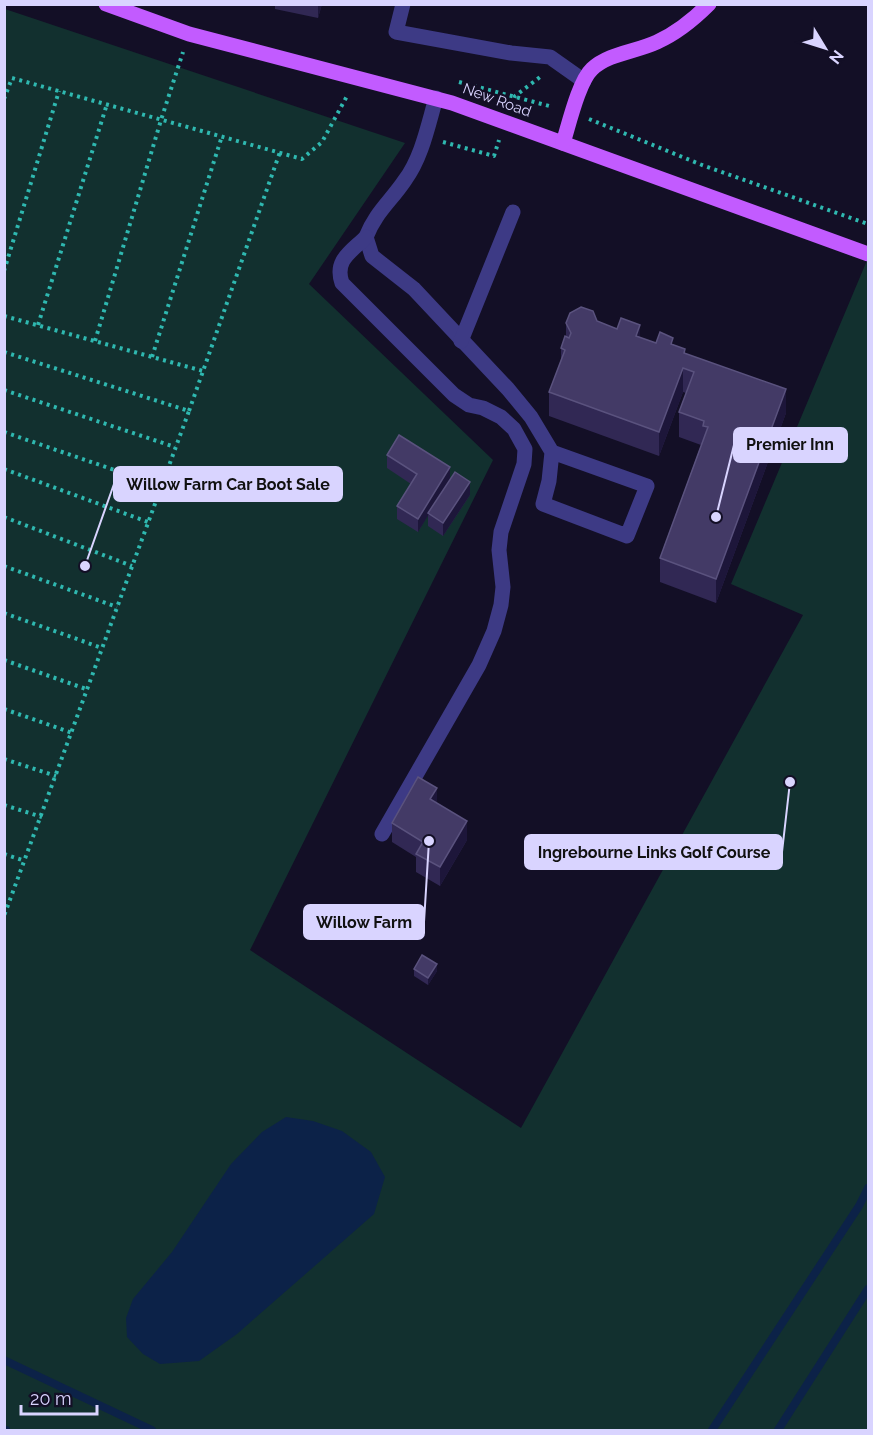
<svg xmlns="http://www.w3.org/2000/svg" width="873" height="1435" font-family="Raleway,sans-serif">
	<rect width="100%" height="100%" fill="#130f26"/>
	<path fill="#12302f" d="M5 9 405 143 309 284 493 460 250 950 521 1128 803 615 731 584 868 258V1430H5Z"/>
	<path fill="#0c2248" d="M286 1117 313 1121 342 1131 371 1152 385 1177 374 1214 237 1334 199 1361 160 1364 143 1354 127 1337 126 1318 133 1299 172 1252 231 1164 262 1132Z"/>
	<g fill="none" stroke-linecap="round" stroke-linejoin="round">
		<g stroke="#0c2248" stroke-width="8">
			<path d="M4 1360 152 1430"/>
			<path d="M4 1430H6"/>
			<path d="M712 1430 859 1206 868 1188"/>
			<path d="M778 1430 868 1289"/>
		</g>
		<g stroke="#2fb8b0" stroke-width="4" stroke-dasharray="3 4.5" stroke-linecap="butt">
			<path d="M459 82 553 107"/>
			<path d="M4 99 12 78 302 159 322 142 347 96"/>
			<path d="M512 105 515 96 540 77"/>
			<path d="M589 119 702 165 868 224"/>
			<path d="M443 142 494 156 499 140"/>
			<path d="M4 271 59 91"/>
			<path d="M4 316 203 371"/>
			<path d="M38 325 107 104"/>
			<path d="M95 341 161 120 183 52"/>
			<path d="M4 352 189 411 4 916"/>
			<path d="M152 357 222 136"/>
			<path d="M4 390 175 447"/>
			<path d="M189 411 280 152"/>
			<path d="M4 432 161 486"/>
			<path d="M4 469 148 522"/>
			<path d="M4 517 132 566"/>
			<path d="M4 566 117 607"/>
			<path d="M4 613 102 648"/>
			<path d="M4 660 86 689"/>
			<path d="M4 709 72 733"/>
			<path d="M4 759 56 776"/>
			<path d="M4 805 42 817"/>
			<path d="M4 854 25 861"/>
		</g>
		<g stroke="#3d3a85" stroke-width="15">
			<path d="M403 4 396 32 511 53 550 57 584 81"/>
			<path d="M436 98C428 125 422 157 405 180 391 201 375 213 366 237L372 256 414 289 508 389 531 417 552 452 549 481 543 504 627 536 647 486 552 452"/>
			<path d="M366 237C351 252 334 260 342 283L454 395 469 405 483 408 501 417 514 429 525 449 524 464 501 532 499 550 503 587 501 605 494 631 479 665 382 834"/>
			<path d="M461 341 513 212"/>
		</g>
		<g stroke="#c25bff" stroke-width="15">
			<path d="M106 4 189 34 452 103 868 254"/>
			<path d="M563 143C569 124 579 81 592 69 609 53 636 52 657 42 677 33 693 20 709 4"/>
		</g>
	</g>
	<g fill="#312854">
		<path d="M275 4H322L318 18 275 9Z"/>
		<path d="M597 321 656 343 673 344 685 353 786 413 716 603 660 582V558L701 445 679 437V412L686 393 683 392 659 456 549 416V392L561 360V348L566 336V323Z"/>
		<path d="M387 455 450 480 470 495 443 536 428 526V515L418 532 397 519V506L411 484 387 468Z"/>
		<path d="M437 803 467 840 440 886 416 872V857L392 842V823Z"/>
		<path d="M414 969 437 971 428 985 414 976Z"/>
	</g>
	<g fill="#1d163a">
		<path d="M318 4H322L318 18Z"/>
		<path d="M640 325V349L636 336Z"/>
		<path d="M683 368V392L659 456V432Z"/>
		<path d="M786 389V413L716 603V579Z"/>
		<path d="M450 467V480L418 532V519Z"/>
		<path d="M470 482V495L443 536V523Z"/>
		<path d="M437 788V807L430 799Z"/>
		<path d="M467 821V840L440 886V867Z"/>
		<path d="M437 964V971L428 985V978Z"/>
	</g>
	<g fill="#433a66" stroke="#5a527e" stroke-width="1.5">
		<path d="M581 307 593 311 597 321 617 329 621 318 640 325 636 336 656 343 660 332 673 338 671 344 685 349 684 353 786 389 716 579 660 558 708 427 703 426 704 421 679 412 694 372 683 368 659 432 549 392 565 350 561 348 565 336 569 338 571 333 566 323 570 313Z"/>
		<path d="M399 435 450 467 418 519 397 506 417 474 387 455Z"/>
		<path d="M455 472 470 482 443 523 428 513Z"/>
		<path d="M418 777 437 788 430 799 467 821 440 867 416 854 423 842 392 823Z"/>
		<path d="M422 955 437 964 428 978 414 969Z"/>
	</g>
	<g text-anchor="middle" stroke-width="4.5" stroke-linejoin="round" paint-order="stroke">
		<g font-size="15" fill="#d9d4ff" stroke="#130f26">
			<text transform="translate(497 100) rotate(20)" y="5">New Road</text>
		</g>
	</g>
	<path fill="none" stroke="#d9d4ff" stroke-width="2" d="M716 517L734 445M85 566L114 484M790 782L782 852M429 841L424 922"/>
	<g fill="#d9d4ff" stroke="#130f26" stroke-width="2">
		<circle cx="716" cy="517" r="6"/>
		<circle cx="85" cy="566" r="6"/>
		<circle cx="790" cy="782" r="6"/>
		<circle cx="429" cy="841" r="6"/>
	</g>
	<g fill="#d9d4ff" stroke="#d9d4ff" stroke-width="2">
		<rect x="734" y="428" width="113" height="34" rx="6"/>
		<rect x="114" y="467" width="228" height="34" rx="6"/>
		<rect x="525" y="835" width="257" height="34" rx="6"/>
		<rect x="304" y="905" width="120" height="34" rx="6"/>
	</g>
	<g font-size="16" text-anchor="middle" font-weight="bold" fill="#111">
		<text x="790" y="450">Premier Inn</text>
		<text x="228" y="490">Willow Farm Car Boot Sale</text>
		<text x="654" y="858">Ingrebourne Links Golf Course</text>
		<text x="364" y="928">Willow Farm</text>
	</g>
	<rect width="873" height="1435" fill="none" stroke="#d9d4ff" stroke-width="12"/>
	<g transform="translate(825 48) rotate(128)" stroke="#130f26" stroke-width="4.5" paint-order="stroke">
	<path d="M0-4.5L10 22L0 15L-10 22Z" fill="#d9d4ff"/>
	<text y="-9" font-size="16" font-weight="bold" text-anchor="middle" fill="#d9d4ff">N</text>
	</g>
	<path d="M21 1405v9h76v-9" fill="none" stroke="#d9d4ff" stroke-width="3"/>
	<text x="30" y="1405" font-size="18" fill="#d9d4ff" stroke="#130f26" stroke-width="4.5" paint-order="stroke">20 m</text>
</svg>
